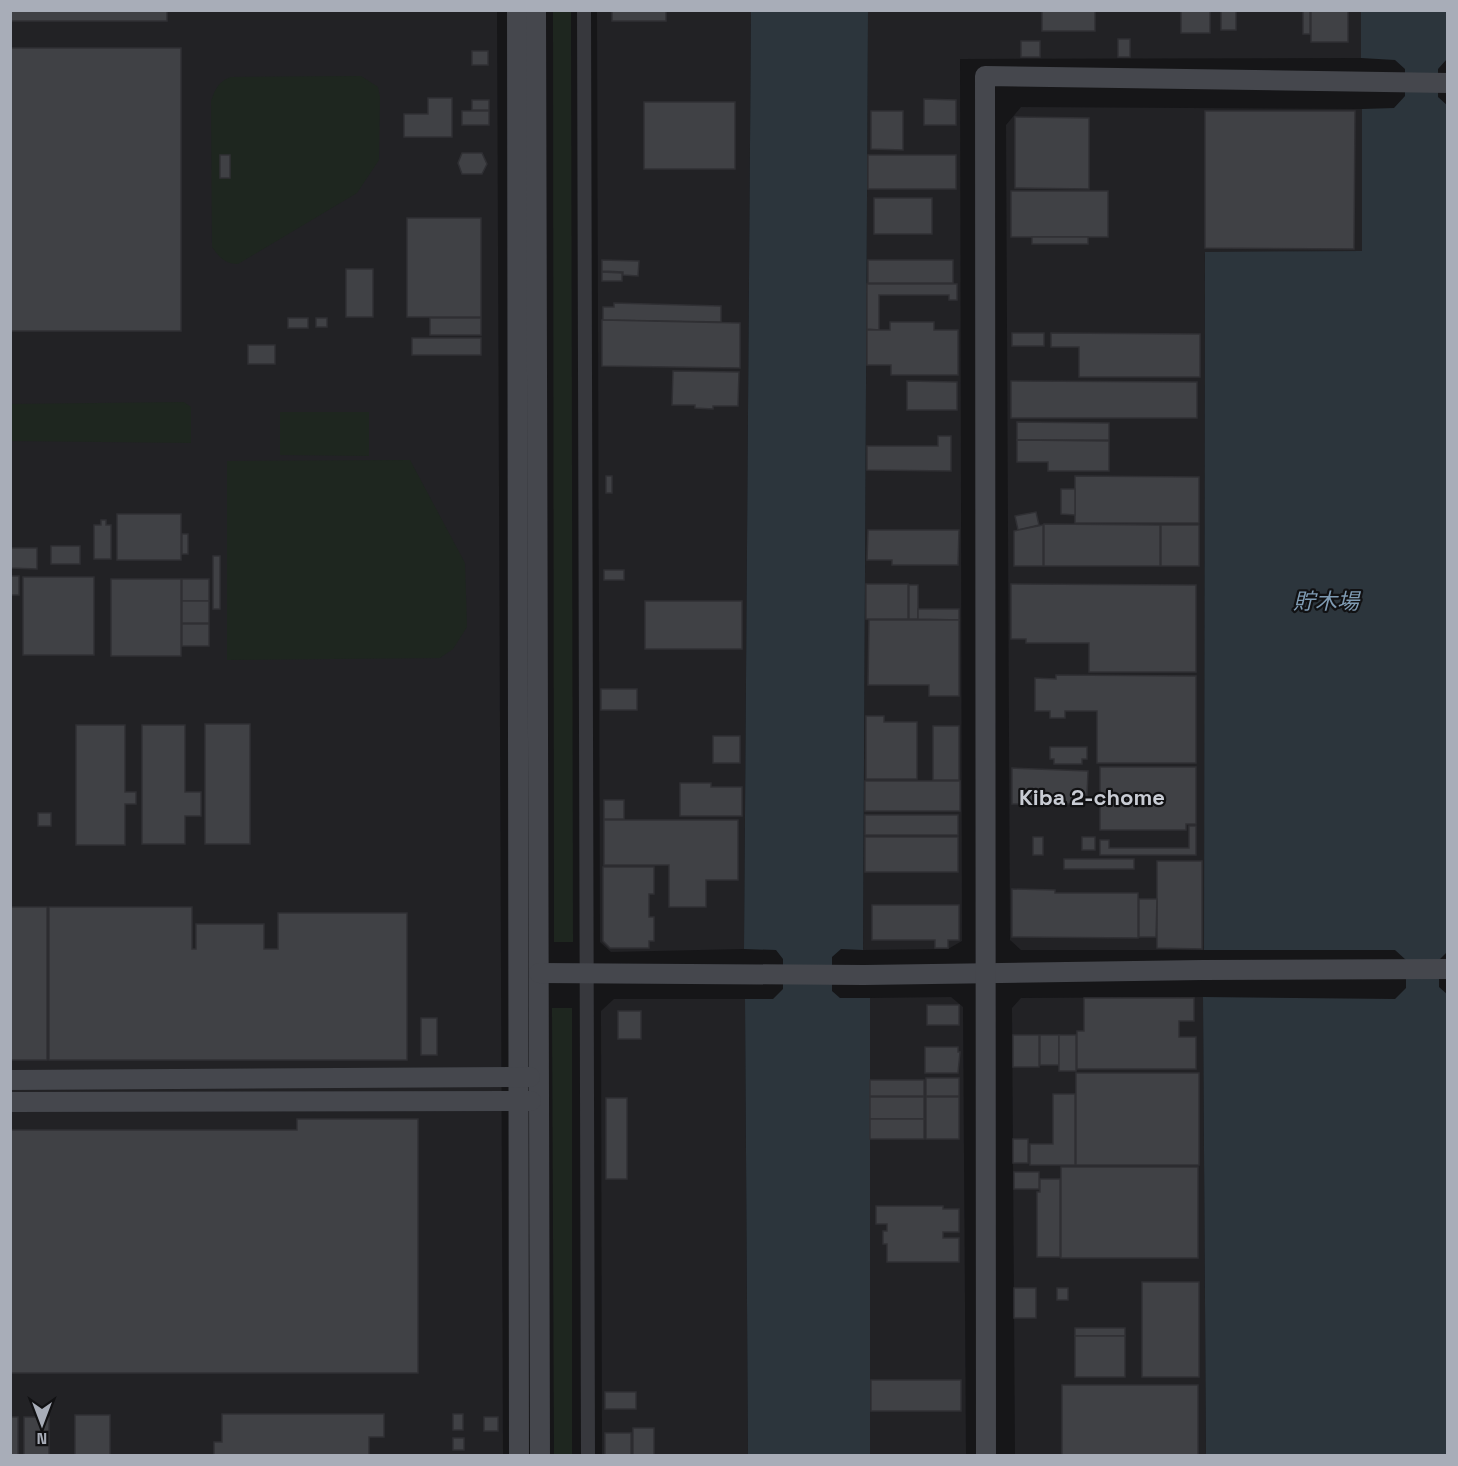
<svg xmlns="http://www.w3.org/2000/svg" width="1458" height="1466" font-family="'Space Grotesk','Noto Sans JP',sans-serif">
	<rect width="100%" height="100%" fill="#161618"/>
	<g fill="#222225">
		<path d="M10 11H497L503 1455H11Z"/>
		<path d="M597 11H751L744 949 611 952 600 942Z"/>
		<path d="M868 11H1361V58L960 59 962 941 948 949 863 950Z"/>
		<path d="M1021 107 1362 109V251L1205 253 1204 950H1021L1010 940 1006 125Z"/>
		<path d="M951 997 963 1007 966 1455H870V998Z"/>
		<path d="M1203 997 1206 1455H1015L1012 1008 1021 998Z"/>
		<path d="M614 999H745L748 1455H602L601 1011Z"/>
	</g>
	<g fill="#1e261f">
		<path d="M553 11H571L573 942H554Z"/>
		<path d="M361 76 378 87 380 97 379 160 357 193 238 264C225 264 219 257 212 247L211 101C215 89 219 81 231 77Z"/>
		<path d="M184 402 191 407V443L11 441V404Z"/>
		<path d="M280 412H369V456L280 455Z"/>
		<path d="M410 460 465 563 467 627 453 649 440 658 227 660V461Z"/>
		<path d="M552 1008H572V1456L554 1455Z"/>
	</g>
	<g fill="#2c353c">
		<path d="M751 11H868L863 950 841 949 832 957V991L840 998H870V1455H748L745 999H773L783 989V959L776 950 744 949Z"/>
		<path d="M1361 11H1447V59L1438 69V97L1448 106V951L1439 960V987L1448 995 1447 1455H1206L1203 997 1395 999 1406 988V960L1395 950H1204L1205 252 1362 251V109L1394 108 1405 96V69L1395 60 1361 58Z"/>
	</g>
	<g fill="#404145" stroke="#303034" stroke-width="1.5">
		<rect x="10" y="10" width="157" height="11"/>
		<rect x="612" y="10" width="54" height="11"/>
		<rect x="1042" y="10" width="53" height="21"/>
		<rect x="1181" y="10" width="29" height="23"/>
		<rect x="1221" y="10" width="15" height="20"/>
		<rect x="1303" y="10" width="7" height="24"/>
		<rect x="1311" y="10" width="37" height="32"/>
		<rect x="1118" y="39" width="12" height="18"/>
		<rect x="1021" y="41" width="19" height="16"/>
		<rect x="10" y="48" width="171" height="283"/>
		<rect x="472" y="51" width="16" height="14"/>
		<path d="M428 98H452V137H404V114H428Z"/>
		<path d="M924 99 956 100V125H924Z"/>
		<rect x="472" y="100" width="17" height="10"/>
		<rect x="644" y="102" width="91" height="67"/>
		<rect x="462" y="111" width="27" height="14"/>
		<path d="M871 111H903V150L871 149Z"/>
		<path d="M1205 111H1355L1354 249 1205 248Z"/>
		<path d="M1015 117 1089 118V189L1015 188Z"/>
		<path d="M462 153H482L487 164 482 174H462L458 163Z"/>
		<rect x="220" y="155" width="10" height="23"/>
		<rect x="868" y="155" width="88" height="34"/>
		<rect x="1011" y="191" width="97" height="46"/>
		<rect x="874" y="198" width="58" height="36"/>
		<rect x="407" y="218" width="74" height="99"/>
		<rect x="1032" y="237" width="56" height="7"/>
		<path d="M602 260 639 261 638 276 623 275V272L602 271Z"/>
		<rect x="868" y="260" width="85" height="23"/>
		<rect x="346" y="269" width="27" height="48"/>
		<path d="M602 272 622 273V281H602Z"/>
		<path d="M867 284H957V300H949V295H879V330L867 329Z"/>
		<path d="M614 303 721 306V322L603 320V307H614Z"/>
		<rect x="288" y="318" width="20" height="10"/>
		<rect x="316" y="318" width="11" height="9"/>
		<rect x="430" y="318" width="51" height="17"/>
		<path d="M602 320 740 323V368L602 366Z"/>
		<path d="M890 322H934V330H958V375H891V365H867V330H890Z"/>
		<rect x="1012" y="333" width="32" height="13"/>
		<path d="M1051 333 1200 334V377H1079V347H1051Z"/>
		<rect x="412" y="338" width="69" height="17"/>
		<rect x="248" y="345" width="27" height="19"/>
		<path d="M673 371 739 372 738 406H713V409L695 408V405H672Z"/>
		<path d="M907 381 957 382V410H907Z"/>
		<path d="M1011 381 1197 382V418H1011Z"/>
		<path d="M1017 422 1109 423V440H1017Z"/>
		<path d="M938 436H951V471L867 470V446H938Z"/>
		<path d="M1017 440 1109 441V471H1048V462H1017Z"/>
		<rect x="606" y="476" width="6" height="17"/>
		<path d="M1075 476 1199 477V523H1075Z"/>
		<path d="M1061 489H1075V515L1061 514Z"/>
		<path d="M1036 512 1039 525 1018 530 1015 516Z"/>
		<rect x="117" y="514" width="64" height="46"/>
		<path d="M101 520H106V525H111V559H94V525H101Z"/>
		<path d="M1044 524 1160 525V566H1044Z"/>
		<path d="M1043 525V566H1014V531Z"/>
		<rect x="1161" y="525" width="38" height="41"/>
		<path d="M868 530H959L958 565H892V560H867Z"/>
		<rect x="182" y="534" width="6" height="20"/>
		<rect x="51" y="546" width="29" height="18"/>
		<path d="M10 548H37V569L10 568Z"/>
		<rect x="213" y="556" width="7" height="53"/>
		<rect x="604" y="570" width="20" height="10"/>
		<rect x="10" y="576" width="9" height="19"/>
		<rect x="23" y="577" width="71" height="78"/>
		<rect x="111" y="579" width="70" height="77"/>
		<rect x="182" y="579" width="27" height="22"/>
		<rect x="866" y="584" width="42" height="35"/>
		<path d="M1011 584 1196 585V672H1089V643H1026V639H1011Z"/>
		<rect x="909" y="585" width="9" height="34"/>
		<rect x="182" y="601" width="27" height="22"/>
		<rect x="645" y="601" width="97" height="48"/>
		<path d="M918 609H959V620L918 619Z"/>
		<path d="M869 620H959V696H929V685H868Z"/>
		<rect x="182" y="624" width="27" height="22"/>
		<path d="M1056 675 1196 676V763H1097V711H1065V718H1050V711H1035V678L1056 679Z"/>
		<rect x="601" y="689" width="36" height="21"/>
		<path d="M866 716H884V722H917V779H866Z"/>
		<rect x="205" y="724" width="45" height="120"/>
		<path d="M76 725H125V792H136V804H125V845H76Z"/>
		<path d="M142 725H185V792H201V816H185V844H142Z"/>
		<rect x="933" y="726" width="26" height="54"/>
		<rect x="713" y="736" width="27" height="27"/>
		<path d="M1050 747H1087V759H1082V764H1054V759H1050Z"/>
		<path d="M1100 767H1196V824H1186V830H1100Z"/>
		<path d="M1012 768 1088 771 1087 796H1073V804H1012Z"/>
		<rect x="865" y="781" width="95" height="30"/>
		<path d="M680 783H711V787H742V816H680Z"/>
		<rect x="604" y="800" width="20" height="19"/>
		<rect x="38" y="813" width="13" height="13"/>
		<rect x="865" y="815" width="93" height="20"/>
		<path d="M604 820H738V880H706V907H669V865H604Z"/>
		<path d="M1189 826H1196V855H1100V840H1109V848H1189Z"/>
		<rect x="865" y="837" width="93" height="35"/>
		<rect x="1033" y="837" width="10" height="18"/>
		<rect x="1082" y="837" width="13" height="13"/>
		<rect x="1064" y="859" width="70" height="10"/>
		<path d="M1157 861H1202V949L1157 948Z"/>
		<path d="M603 867H654V894H649V917H654V941H649V948H610L603 941Z"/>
		<path d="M1012 889 1055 890V893H1138V938L1012 937Z"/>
		<path d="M1139 899H1157L1156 937H1139Z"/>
		<path d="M872 905H959V940H948V948H935V940H872Z"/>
		<rect x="10" y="907" width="37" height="153"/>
		<path d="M49 907H192V949H196V924H264V949H278V913H407V1060H49Z"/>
		<path d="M1084 998H1194V1021H1179V1037H1196V1069H1077V1031H1084Z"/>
		<rect x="927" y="1005" width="32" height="20"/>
		<rect x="618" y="1011" width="23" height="28"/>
		<rect x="421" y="1018" width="16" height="37"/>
		<rect x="1013" y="1035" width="26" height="32"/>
		<rect x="1040" y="1035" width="19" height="30"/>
		<rect x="1059" y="1035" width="17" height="36"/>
		<path d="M925 1047H958V1052H960L958 1073H925Z"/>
		<rect x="1076" y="1073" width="123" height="92"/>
		<rect x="926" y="1078" width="33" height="18"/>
		<rect x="870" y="1080" width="54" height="16"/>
		<path d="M1053 1094H1075V1165H1030V1144H1053Z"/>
		<rect x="870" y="1097" width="54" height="22"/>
		<rect x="926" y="1097" width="33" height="42"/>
		<rect x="606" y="1098" width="21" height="81"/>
		<path d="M297 1119H418V1373H10V1130H297Z"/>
		<rect x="870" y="1119" width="54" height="20"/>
		<rect x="1013" y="1139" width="15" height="24"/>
		<rect x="1061" y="1167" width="137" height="91"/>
		<rect x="1014" y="1172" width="25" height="17"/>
		<path d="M1040 1179H1060V1257H1037V1192H1040Z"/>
		<path d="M876 1206H943V1209H959V1232H943V1238H959V1262H887V1244H883V1231H887V1224H876Z"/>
		<rect x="1142" y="1282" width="57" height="95"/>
		<rect x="1014" y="1288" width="22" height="30"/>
		<rect x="1057" y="1288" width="11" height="12"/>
		<rect x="1075" y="1328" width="50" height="8"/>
		<rect x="1075" y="1336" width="50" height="41"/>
		<rect x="871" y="1380" width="90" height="31"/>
		<rect x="1062" y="1385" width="136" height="71"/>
		<rect x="605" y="1392" width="31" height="17"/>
		<path d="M222 1414H384V1437H369V1456H214V1442H222Z"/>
		<rect x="453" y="1414" width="10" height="16"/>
		<rect x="75" y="1415" width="35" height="41"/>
		<rect x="10" y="1417" width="8" height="39"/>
		<rect x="24" y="1417" width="25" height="39"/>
		<rect x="484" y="1417" width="14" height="14"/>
		<rect x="633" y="1428" width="21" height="28"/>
		<rect x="605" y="1433" width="26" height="23"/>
		<rect x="453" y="1438" width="11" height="12"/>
	</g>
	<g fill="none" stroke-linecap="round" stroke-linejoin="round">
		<path stroke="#37383d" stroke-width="14" d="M584 10 588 1456"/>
		<g stroke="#45474d" stroke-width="20">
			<path d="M517 10C517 492 518 974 519 1456"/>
			<path d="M536 10 540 1456"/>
			<path d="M539 973 864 975 1202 970 1448 969"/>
			<path d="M10 1080 530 1077"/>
			<path d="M10 1102 531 1101"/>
			<path d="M986 1456 985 76 1448 83"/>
		</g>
	</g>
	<g text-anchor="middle" stroke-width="4.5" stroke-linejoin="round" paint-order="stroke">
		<g font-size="22" font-style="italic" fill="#7f9bb3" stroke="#111113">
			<text x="1326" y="609">貯木場</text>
		</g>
		<g font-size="22" font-weight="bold" fill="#c9ccd4" stroke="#111113">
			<text x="1092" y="805">Kiba 2-chome</text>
		</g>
	</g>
	<rect width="1458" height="1466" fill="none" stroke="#a8adb8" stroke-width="24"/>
	<g transform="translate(42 1424) rotate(180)" stroke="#111113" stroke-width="4.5" paint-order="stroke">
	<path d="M0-4.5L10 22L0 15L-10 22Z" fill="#a8adb8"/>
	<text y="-9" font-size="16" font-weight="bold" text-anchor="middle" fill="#a8adb8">N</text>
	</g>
</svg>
